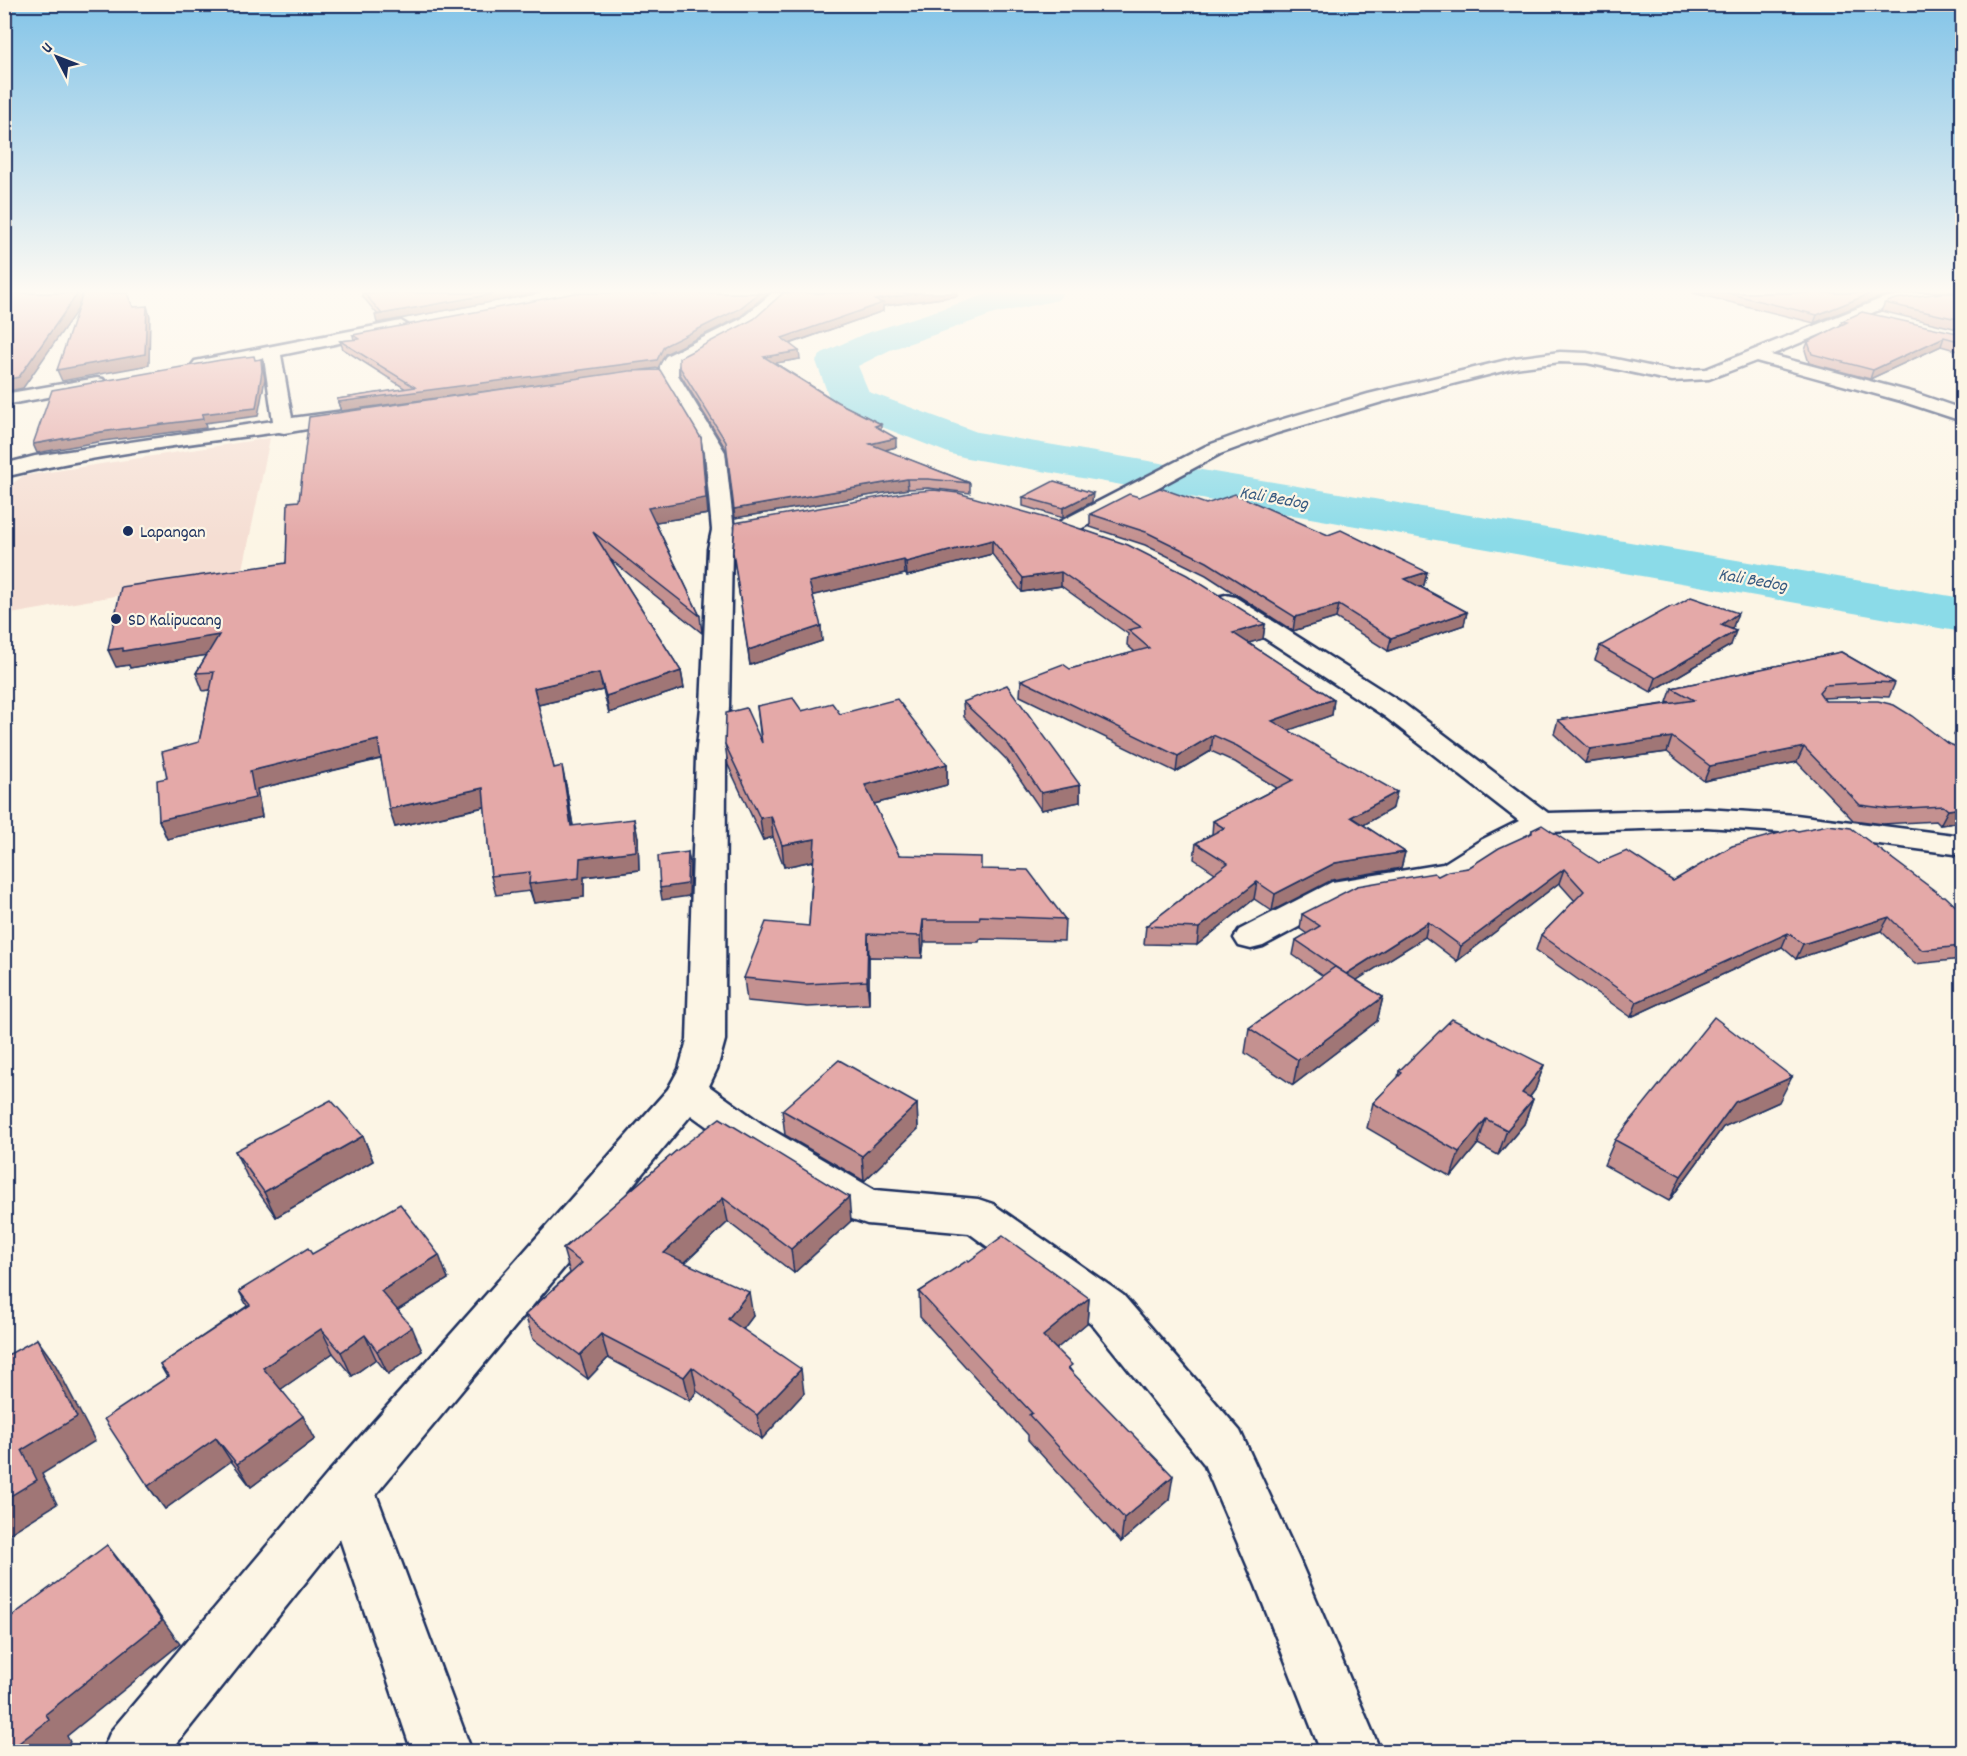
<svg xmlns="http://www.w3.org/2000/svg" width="1967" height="1756" font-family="Dekko,sans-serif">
	<rect width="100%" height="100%" fill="#fcf5e5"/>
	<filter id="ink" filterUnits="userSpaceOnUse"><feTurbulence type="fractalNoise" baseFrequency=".0167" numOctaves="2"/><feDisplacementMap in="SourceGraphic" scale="12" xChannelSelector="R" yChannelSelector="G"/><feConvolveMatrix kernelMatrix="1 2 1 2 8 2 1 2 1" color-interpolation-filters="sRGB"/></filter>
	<g filter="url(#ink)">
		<path fill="#f5ded3" d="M270 438 242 574 5 615V489L23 476Z"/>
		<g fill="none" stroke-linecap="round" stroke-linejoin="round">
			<path fill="#8bdbe8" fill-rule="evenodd" d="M991 293H1063L1058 300 994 314 890 350 858 366 869 392 977 432 1962 598V632L967 458 951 454 836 409 830 400 816 361 822 353 864 334Z"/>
			<g stroke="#1b2f5e" stroke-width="5">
				<g id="minor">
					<path d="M772 293H789L753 325 678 365V375L725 452 734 530 732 549 729 707 726 757 725 1040 717 1069 709 1086 762 1124 875 1190 978 1199 993 1204 1123 1295 1240 1431 1299 1559 1381 1752H1321L1256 1586 1204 1464 1091 1323 969 1233 867 1224 852 1219 734 1146 691 1115 376 1494 472 1752H412L340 1539 170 1752H102L111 1731 330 1471 668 1089 679 1069 687 1040 696 757 701 707 708 549 712 530 705 452 660 375V365L666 356 741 319Z"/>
					<path d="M1911 293H1954L1947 298 1891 305 1771 355 1915 393 1962 409V421L1901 401 1756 361 1709 379 1672 381 1587 363 1560 362 1515 368 1382 402 1277 433 1220 454 1073 533 1065 535 1057 533 1054 528 1057 523 1206 446 1263 425 1368 394 1515 358 1560 352 1587 353 1672 371 1706 369 1883 298Z"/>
					<path d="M401 321 409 326 407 329 281 355 292 418 352 410 359 412 362 416 359 420 284 433 279 432C187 444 95 455 4 477V464L35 456 273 421 264 358 201 370 195 369 192 365 195 361Z"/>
					<path d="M97 378 103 379 106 383 103 387 4 405V394Z"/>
					<path d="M1226 595 1235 597 1404 704 1548 813 1706 809 1796 815 1962 836V855L1796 833 1706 827 1547 832 1503 854 1464 880 1353 898 1263 946 1251 949 1239 946 1234 938 1239 930 1332 882 1443 864 1481 840 1519 821 1384 716 1217 607 1214 602 1217 597Z"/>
				</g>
			</g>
			<use href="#minor" fill="#fcf5e5" fill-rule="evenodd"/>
		</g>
		<g fill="#c49190" stroke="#1b2f5e" stroke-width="1.5">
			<path d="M362 293H540L377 323 378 315 363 297Z"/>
			<path d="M1693 293H1897L1883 296 1814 323Z"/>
			<path d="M1962 293V330L1881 311 1885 303Z"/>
			<path d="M957 296 883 306V311L790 344 800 359 775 363 837 402 881 424V430L896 447 884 450 970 483V493L928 488 908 489 735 518 727 451 680 374 679 366 754 319Z"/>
			<path d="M740 317 665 354 658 368 636 371 701 438 708 514 655 522 700 616 702 633 610 559 681 671 684 688 609 713 603 690 538 705 554 768 566 785 573 826 638 837 639 870 584 877V897L534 903 530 891 496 895 491 876 485 807 395 827 381 759 257 789 262 817 167 839 159 820 167 778 199 742 210 690 203 691 196 673 207 655 130 668 129 665 116 667 286 563 299 501 549 383 341 411 337 399 406 389 343 349 340 341 354 340 353 335Z"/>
			<path d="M1842 321 1962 334V352L1941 346 1870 379 1809 363 1805 350 1808 342 1840 326Z"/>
			<path d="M908 492 1265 624 1263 639 1248 643 1334 699 1332 715 1288 730 1393 808 1363 825 1405 852 1401 868 1332 880 1272 911 1254 899 1197 945 1144 944 1146 926 1215 873 1194 859 1196 843 1212 834 1213 821 1277 788 1235 762 1211 751 1176 772 1020 696 1021 680 1070 669 1135 652 1127 645 1128 634 1061 586 1022 592 992 554 907 576 905 574 813 595 822 641 750 665 733 552Z"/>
			<path d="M1023 497 1092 502 1063 518 1023 506Z"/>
			<path d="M1139 497 1206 504 1328 535 1427 572 1424 585 1419 586 1467 612 1464 625 1388 651 1336 618 1293 631 1206 575 1145 545 1090 527V514Z"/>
			<path d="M1733 627 1731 629V645L1651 692 1595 660 1600 646Z"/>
			<path d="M1841 652 1895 683 1889 697 1869 696 1823 698 1825 701 1962 822 1940 825 1936 821 1883 824 1853 820 1797 762 1704 781 1667 752 1585 763 1554 734 1558 720 1670 703 1667 702 1672 688Z"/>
			<path d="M963 702 1080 785V802L1041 810 1007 760 964 717Z"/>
			<path d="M757 706 840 714 947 764V785L874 804 899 855 981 869 1065 919 1064 941 980 939 979 942H924L922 958 869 957V1004L808 1007 747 1001 744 978 809 926 813 861 784 867 773 837 763 840 728 765 725 744 761 741Z"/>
			<path d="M1962 721V742L1954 735Z"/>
			<path d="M1532 830 1599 863 1673 881 1798 831 1962 912V959L1915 964 1881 931 1796 959 1782 947 1631 1017 1536 950 1541 935 1575 901 1559 883 1457 961 1425 937 1356 980 1383 997 1377 1021 1293 1085 1245 1053 1249 1028 1323 976 1293 955 1296 940 1307 934 1300 929 1302 914 1468 868 1531 833Z"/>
			<path d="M1544 1065 1535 1090 1530 1097 1533 1099 1524 1124 1498 1155 1478 1144 1451 1177 1367 1128 1373 1103 1398 1078 1399 1071Z"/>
			<path d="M1779 1102 1723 1127 1669 1201 1604 1165 1615 1140Z"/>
			<path d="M917 1104 918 1129 864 1181 785 1135 782 1110Z"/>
			<path d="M363 1136 373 1161 276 1217 247 1176 235 1151Z"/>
			<path d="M676 1151 851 1221 794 1273 728 1222 685 1263 753 1316 743 1329 804 1393 762 1439 697 1391 690 1401 608 1358 588 1379 533 1339 525 1315 570 1273 563 1249Z"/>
			<path d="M312 1254 448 1279 398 1310 422 1351 388 1374 376 1359 352 1376 333 1353 281 1389 315 1439 251 1487 231 1461 165 1509 148 1486 167 1377 160 1365 247 1306 239 1291Z"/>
			<path d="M969 1261 1089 1298 1087 1323 1056 1349 1072 1372 1169 1500 1121 1542 1028 1440V1435L920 1317 919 1292Z"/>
		</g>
		<g fill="#a07676" stroke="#1b2f5e" stroke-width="1.5">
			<path d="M78 293H89L23 388 4 392V380Z"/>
			<path d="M498 293H540L377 323 375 315Z"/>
			<path d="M759 293H768L740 317 665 354 658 368 341 411 338 402 664 346Z"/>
			<path d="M920 293H957V296L883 306V311L783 346 782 338 874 300Z"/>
			<path d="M1872 293H1897L1883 296 1814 323 1817 315Z"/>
			<path d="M147 306 150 316 149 365 62 381 57 370Z"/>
			<path d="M1944 337 1941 346 1870 379 1873 370Z"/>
			<path d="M799 351 800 359 765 365 764 357Z"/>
			<path d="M261 359 265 379 258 416 205 423 206 428 103 441 37 453 33 444 202 414Z"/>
			<path d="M6 395 11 406 4 415V397Z"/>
			<path d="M701 438 708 514 650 523 648 508Z"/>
			<path d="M896 438V447L870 454V444Z"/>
			<path d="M907 479 908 489 735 518 734 509Z"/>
			<path d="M1093 493 1092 502 1063 518V508Z"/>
			<path d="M992 540V554L907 576 906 562Z"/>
			<path d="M904 560 905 574 810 596 809 582Z"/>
			<path d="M1061 572V586L1022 592 1023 578Z"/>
			<path d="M1427 572 1424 585 1403 592 1405 579Z"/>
			<path d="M1339 605 1336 618 1293 631 1295 617Z"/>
			<path d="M1467 612 1464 625 1388 651 1391 638Z"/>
			<path d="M1738 613 1733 627 1716 639 1721 625Z"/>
			<path d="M1265 624 1263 639 1231 648 1233 633Z"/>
			<path d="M821 626 822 641 750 665 748 650Z"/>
			<path d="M1736 631 1731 645 1651 692 1656 678Z"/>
			<path d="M219 635 226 652 130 668 129 665 116 667 108 650Z"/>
			<path d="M681 671 684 688 609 713 606 696Z"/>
			<path d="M599 673 603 690 538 705 534 688Z"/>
			<path d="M1334 699 1332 715 1270 737 1272 721Z"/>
			<path d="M1213 735 1211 751 1176 772 1178 756Z"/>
			<path d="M1672 737 1667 752 1585 763 1590 749Z"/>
			<path d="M378 740 383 758 257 789 262 817 167 839 159 820 250 771Z"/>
			<path d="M1804 747 1797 762 1704 781 1710 766Z"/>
			<path d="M947 764V785L866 806 865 785Z"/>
			<path d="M562 766 566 785 576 844 571 826Z"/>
			<path d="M1080 785V802L1041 810V793Z"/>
			<path d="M483 788 488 806 395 827 389 809Z"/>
			<path d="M1397 792 1393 808 1348 834 1351 817Z"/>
			<path d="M1962 808V822L1940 825 1948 810Z"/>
			<path d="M771 816 773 837 763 840 760 818Z"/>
			<path d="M634 819 638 837 639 870 584 877V897L534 903 529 884 580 858Z"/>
			<path d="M815 839 817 860 784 867 782 845Z"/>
			<path d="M688 852 690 864 689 896 662 900 660 888Z"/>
			<path d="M1405 852 1401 868 1332 880 1272 911 1275 894 1335 863Z"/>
			<path d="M1564 869 1559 883 1457 961 1461 946Z"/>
			<path d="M1257 882 1254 899 1197 945 1199 928Z"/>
			<path d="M1889 917 1881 931 1796 959 1803 944Z"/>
			<path d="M923 920 924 942 922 958 921 936Z"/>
			<path d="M1428 922 1425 937 1343 989 1346 974Z"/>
			<path d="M1788 933 1782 947 1631 1017 1637 1002Z"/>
			<path d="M868 934 869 957V1004L867 981Z"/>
			<path d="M1383 997 1377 1021 1293 1085 1298 1060Z"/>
			<path d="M1544 1065 1535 1090 1513 1118 1522 1093Z"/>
			<path d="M1792 1077 1779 1102 1723 1127 1669 1201 1681 1176 1735 1102Z"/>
			<path d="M1533 1099 1524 1124 1498 1155 1507 1130Z"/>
			<path d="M917 1104 918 1129 864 1181 862 1156Z"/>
			<path d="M1486 1119 1478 1144 1451 1177 1459 1152Z"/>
			<path d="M363 1136 373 1161 276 1217 264 1192Z"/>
			<path d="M849 1197 851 1221 794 1273 791 1249Z"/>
			<path d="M723 1198 728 1222 669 1277 664 1253Z"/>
			<path d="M439 1255 448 1279 391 1314 381 1291Z"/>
			<path d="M749 1292 753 1316 733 1343 728 1319Z"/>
			<path d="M1089 1298 1087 1323 1042 1361 1043 1336Z"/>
			<path d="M412 1327 422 1351 388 1374 377 1351Z"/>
			<path d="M321 1329 333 1353 277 1392 263 1368Z"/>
			<path d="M601 1334 608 1358 588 1379 580 1355Z"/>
			<path d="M365 1335 376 1359 352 1376 341 1352Z"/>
			<path d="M37 1339 55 1364 95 1441 42 1474 57 1504 4 1537V1500L22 1450Z"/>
			<path d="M692 1367 697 1391 690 1401 684 1377Z"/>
			<path d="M801 1369 804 1393 762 1439 757 1415Z"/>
			<path d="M303 1416 315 1439 251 1487 237 1464Z"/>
			<path d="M216 1438 231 1461 165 1509 148 1486Z"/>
			<path d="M1173 1476 1169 1500 1121 1542 1124 1518Z"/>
			<path d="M107 1545 126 1569 180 1644 67 1736 70 1742 58 1752H7L46 1714Z"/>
		</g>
		<g fill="#e4a9a8" stroke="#1b2f5e" stroke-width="1.5">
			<path d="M4 293H78L19 377 4 380Z"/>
			<path d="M83 293H127L133 307 147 306 145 354 57 370Z"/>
			<path d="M364 293H498L375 315 382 314Z"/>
			<path d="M575 293H759L739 309 664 346 657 360 338 402 337 399 415 387 340 341 359 339 353 335Z"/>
			<path d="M783 293H920L874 300 883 303 782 338 799 351 764 357 837 402 881 424 875 426 896 438 870 444 970 483 928 479H907L734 509 726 442 679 366V358L754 319Z"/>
			<path d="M1727 293H1872L1817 315Z"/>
			<path d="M1941 293H1962V320L1885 303 1895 299Z"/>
			<path d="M1862 312 1962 334V342L1944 337 1873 370 1812 354 1808 342 1847 322 1842 321Z"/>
			<path d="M254 356 255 360 261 359 262 371 256 408 202 414 203 419 100 432 33 444 52 390 221 360Z"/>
			<path d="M660 370 701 438 706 498 648 508 700 616 593 532 681 671 606 696 599 673 534 688 554 768 562 766 571 826 634 819 636 851 580 858 579 878 529 884 530 872 491 876 483 788 389 809 378 740 250 771 255 798 159 820 157 780 167 778 162 752 199 742 214 672 196 673 219 635 123 651V648L108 650 121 587 286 563 288 502 299 501 309 417 629 371Z"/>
			<path d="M1054 481 1093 493 1063 508 1023 497Z"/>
			<path d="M1160 488 1206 504 1235 494 1328 535 1341 530 1427 572 1405 579 1467 612 1391 638 1339 605 1295 617 1207 562 1146 532 1090 514 1129 494 1139 497Z"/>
			<path d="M934 490 958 493 1057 521 1128 545 1187 575 1265 624 1233 633 1334 699 1272 721 1397 792 1351 817 1405 852 1335 863 1275 894 1257 882 1199 928 1146 926 1228 863 1196 843 1224 828 1213 821 1293 780 1237 746 1213 735 1178 756 1021 680 1063 664 1070 669 1149 648 1128 630 1141 627 1061 572 1023 578 992 540 906 562 904 560 809 582 821 626 748 650 733 552 735 523 908 492Z"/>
			<path d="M1691 597 1738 613 1721 625 1736 631 1656 678 1600 646 1672 606 1674 607Z"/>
			<path d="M1841 652 1895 683 1875 682 1825 685 1819 692 1825 701H1878L1894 705 1912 716 1947 743 1962 749V808L1948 810 1943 806 1890 809 1860 805 1804 747 1710 766 1672 737 1590 749 1558 720 1694 700 1672 688Z"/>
			<path d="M1007 685 1080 785 1041 793 1008 744 963 702Z"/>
			<path d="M793 698 802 711 832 703 840 714 897 699 947 764 865 785 899 855 981 857V869L1028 870 1065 919 980 916 979 920H923L921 936 868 934 867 981 806 984 744 978 766 922 809 926 815 839 782 845 771 816 760 818 725 744 726 713 746 708 762 743 757 706Z"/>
			<path d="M1542 825 1599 863 1627 851 1673 881 1732 846 1794 829 1798 831 1828 825 1851 828 1942 896H1945L1962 912V946L1922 950 1889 917 1803 944 1788 933 1637 1002 1541 935 1584 891 1564 869 1461 946 1428 922 1346 974 1296 940 1320 926 1302 914 1357 886 1434 873 1438 876 1448 871 1468 868 1499 848 1532 833V830Z"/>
			<path d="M688 852 687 884 660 888 658 856Z"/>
			<path d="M1335 967 1383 997 1298 1060 1249 1028Z"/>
			<path d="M1714 1017 1792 1077 1735 1102 1681 1176 1615 1140Z"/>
			<path d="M1452 1019 1544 1065 1522 1093 1533 1099 1507 1130 1486 1119 1459 1152 1373 1103 1402 1073 1399 1071Z"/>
			<path d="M839 1060 917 1104 862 1156 782 1110Z"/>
			<path d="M331 1100 363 1136 264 1192 235 1151Z"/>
			<path d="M720 1118 849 1197 791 1249 723 1198 664 1253 749 1292 728 1319 801 1369 757 1415 692 1367 684 1377 601 1334 580 1355 525 1315 582 1263 563 1249 676 1151Z"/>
			<path d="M400 1204 439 1255 381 1291 412 1327 377 1351 365 1335 341 1352 321 1329 263 1368 303 1416 237 1464 216 1438 148 1486 104 1419 169 1376 160 1365 250 1305 239 1291 308 1248 312 1254Z"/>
			<path d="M1003 1236 1089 1298 1043 1336 1072 1365 1068 1368 1173 1476 1124 1518 1029 1415 1032 1413 919 1292 968 1260 969 1261Z"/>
			<path d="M37 1339 77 1417 22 1450 37 1480 4 1500V1357Z"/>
			<path d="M107 1545 162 1621 46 1714 49 1720 7 1752H4V1622Z"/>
		</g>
	</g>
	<linearGradient id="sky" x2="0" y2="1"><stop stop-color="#83c4e8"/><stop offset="0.54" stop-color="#fefaf3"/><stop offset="1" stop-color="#fefaf3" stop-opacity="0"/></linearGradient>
	<rect width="1967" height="539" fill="url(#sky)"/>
	<g fill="#1b2f5e" stroke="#fcf5e5" stroke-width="2">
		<circle cx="128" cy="531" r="6"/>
		<circle cx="116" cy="619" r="6"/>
	</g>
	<g text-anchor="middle" stroke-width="4.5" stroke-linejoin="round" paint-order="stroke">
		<g font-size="18" font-style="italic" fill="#375a80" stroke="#fcf5e5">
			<text transform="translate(1274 497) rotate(10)" y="6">Kali Bedog</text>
			<text transform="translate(1753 579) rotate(10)" y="6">Kali Bedog</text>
		</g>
		<g font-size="18" fill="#1b2f5e" stroke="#fcf5e5" text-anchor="start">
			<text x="140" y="537">Lapangan</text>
			<text x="128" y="625">SD Kalipucang</text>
		</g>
	</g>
	<rect width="1967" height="1756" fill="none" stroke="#fcf5e5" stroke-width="24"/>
	<rect x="12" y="12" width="1943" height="1732" fill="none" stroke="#1b2f5e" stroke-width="2" filter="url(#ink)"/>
	<g transform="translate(57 57) rotate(312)" stroke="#fcf5e5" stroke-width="4.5" paint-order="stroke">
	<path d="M0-4.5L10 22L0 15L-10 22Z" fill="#1b2f5e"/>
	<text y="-9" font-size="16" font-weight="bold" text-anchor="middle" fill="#1b2f5e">U</text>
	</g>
</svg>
